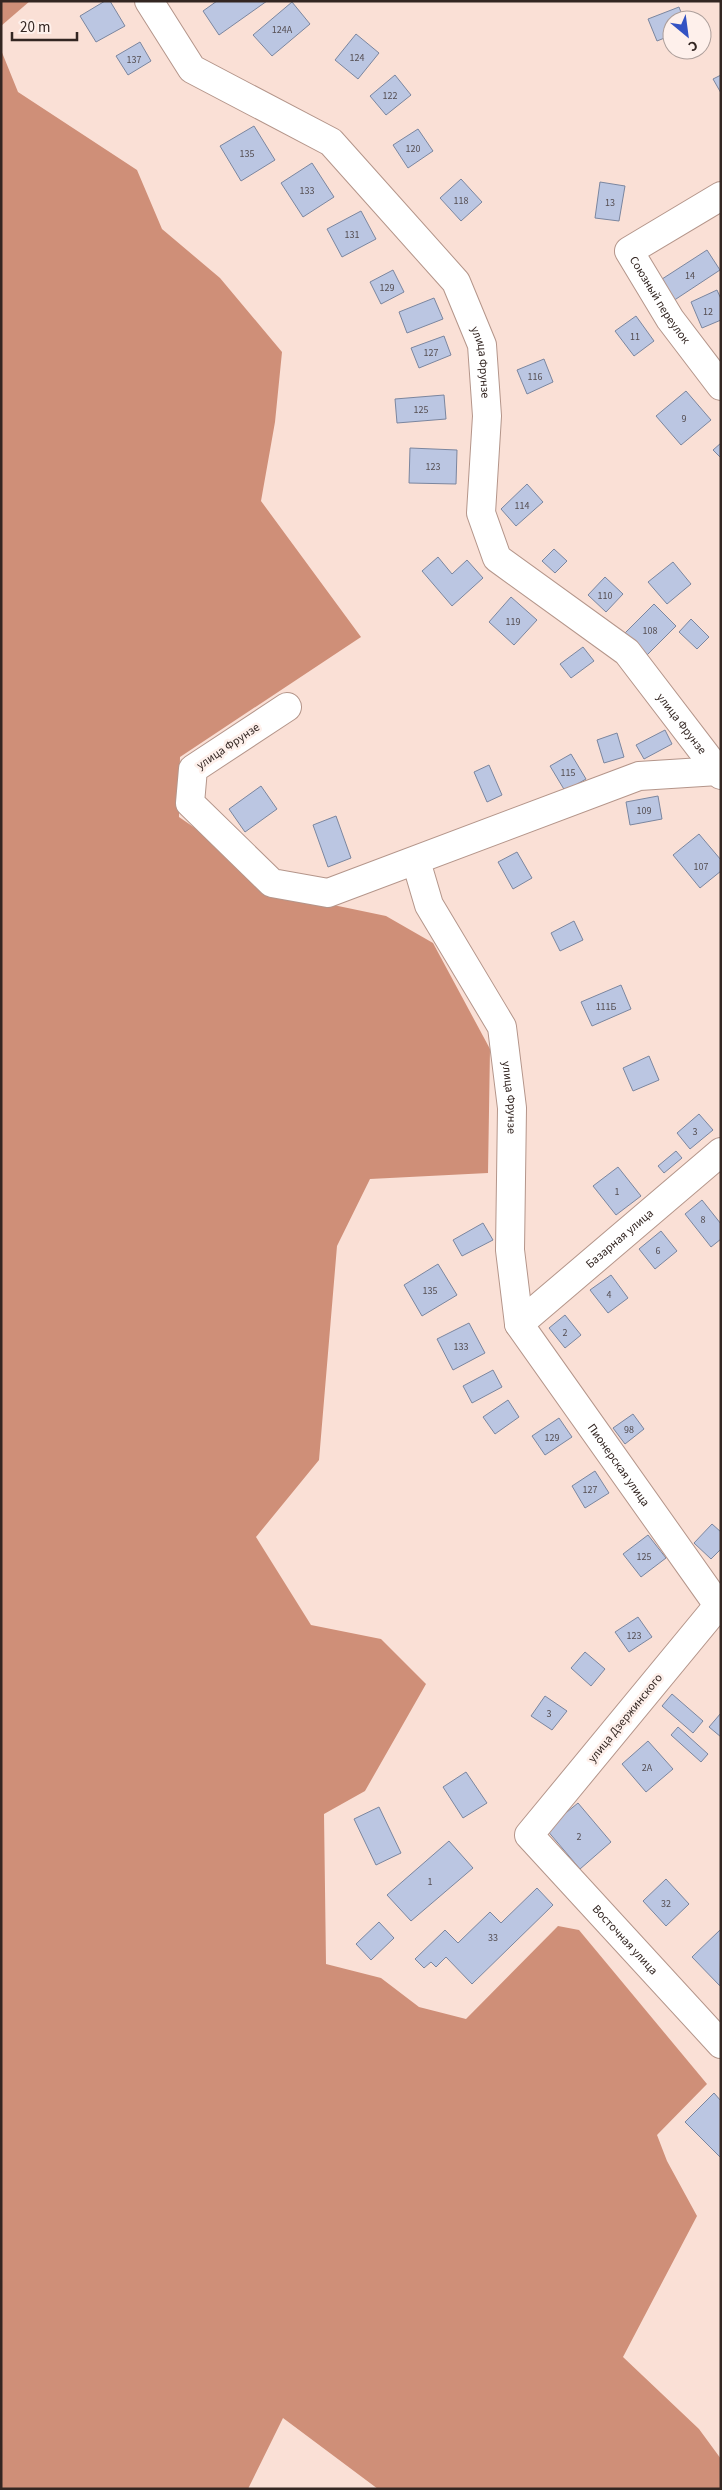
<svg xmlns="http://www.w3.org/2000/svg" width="722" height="2490" font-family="'Source Sans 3',sans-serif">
	<rect width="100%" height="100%" fill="#fae0d6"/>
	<g fill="#cf8f78">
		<path d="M1 1H30L1 26Z"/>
		<path d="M1 50 18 92 137 170 162 229 220 278 282 352 275 422 261 501 361 637 180 757 179 817 295 897 386 916 433 943 490 1049 488 1173 370 1179 337 1246 319 1460 256 1537 311 1625 381 1639 426 1684 365 1791 324 1814 326 1964 381 1978 419 2007 466 2019 558 1926 579 1930 707 2084 657 2135 667 2161 697 2216 623 2357 699 2429 721 2459V2489H378L283 2418 248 2489H1Z"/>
	</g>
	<g fill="#bbc6e2" stroke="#7b869f">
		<path d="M105 1H110L125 26 96 42 80 16Z"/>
		<path d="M217 1H267L219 35 203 11Z"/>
		<path d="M292 2 310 24 272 56 253 35Z"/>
		<path d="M679 7 684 20H672V35L657 41 648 19Z"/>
		<path d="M356 34 379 53 358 79 335 60Z"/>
		<path d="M140 42 151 61 128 75 116 56Z"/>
		<path d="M395 75 411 95 386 115 370 96Z"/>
		<path d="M721 75V93L713 79Z"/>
		<path d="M254 126 275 160 241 181 220 146Z"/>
		<path d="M418 129 433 151 408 168 393 145Z"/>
		<path d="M312 163 334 197 303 217 281 183Z"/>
		<path d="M461 179 482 202 461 221 440 198Z"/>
		<path d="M600 182 625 186 619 221 595 218Z"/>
		<path d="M361 211 376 239 342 257 327 229Z"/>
		<path d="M707 250 720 270 673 301 659 281Z"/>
		<path d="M393 270 404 292 381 304 370 282Z"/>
		<path d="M717 290 721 299V320L702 328 691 302Z"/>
		<path d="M434 298 443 319 407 333 399 312Z"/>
		<path d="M636 316 654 341 634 356 615 331Z"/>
		<path d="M444 336 451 355 419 368 411 348Z"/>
		<path d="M544 359 553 382 527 394 517 370Z"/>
		<path d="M686 391 711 420 681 445 656 416Z"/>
		<path d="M444 395 446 419 397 423 395 399Z"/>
		<path d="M721 443V458L713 450Z"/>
		<path d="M410 448 457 450 456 484 409 483Z"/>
		<path d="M527 484 543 502 516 526 501 509Z"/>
		<path d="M554 549 567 561 555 573 542 561Z"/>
		<path d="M438 557 452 574 467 560 483 578 452 606 422 571Z"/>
		<path d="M673 562 691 584 667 604 648 582Z"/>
		<path d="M605 577 623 594 606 612 588 595Z"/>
		<path d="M511 597 537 620 514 645 489 622Z"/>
		<path d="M654 604 676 626 646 656 624 634Z"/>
		<path d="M691 619 709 637 697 649 679 632Z"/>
		<path d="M583 647 594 661 571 678 560 664Z"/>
		<path d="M665 730 672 744 644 759 636 745Z"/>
		<path d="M617 733 624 757 604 763 597 740Z"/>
		<path d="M571 754 586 779 565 791 550 766Z"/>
		<path d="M489 765 502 795 487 802 474 772Z"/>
		<path d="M261 786 277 809 245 832 229 809Z"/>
		<path d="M658 796 662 819 630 825 626 802Z"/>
		<path d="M336 816 351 858 328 867 313 825Z"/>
		<path d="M699 834 721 860V871L700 888 673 855Z"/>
		<path d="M517 852 532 878 513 889 498 862Z"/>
		<path d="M574 921 583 940 560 951 551 933Z"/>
		<path d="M621 985 631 1009 592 1026 581 1002Z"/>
		<path d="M649 1056 659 1080 633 1091 623 1068Z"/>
		<path d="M699 1114 713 1130 690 1149 677 1133Z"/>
		<path d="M676 1151 682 1158 664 1173 658 1166Z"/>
		<path d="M618 1167 641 1196 616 1215 593 1186Z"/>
		<path d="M702 1200 721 1224V1239L711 1247 685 1214Z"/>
		<path d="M483 1223 493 1240 462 1256 453 1240Z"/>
		<path d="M661 1231 677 1251 655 1269 639 1249Z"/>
		<path d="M438 1264 457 1295 422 1316 404 1285Z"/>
		<path d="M611 1275 628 1298 608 1313 590 1290Z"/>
		<path d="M565 1315 581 1335 565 1348 549 1328Z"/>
		<path d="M469 1323 485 1353 453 1370 437 1339Z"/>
		<path d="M493 1370 502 1387 472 1403 463 1386Z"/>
		<path d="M508 1400 519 1417 495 1434 483 1417Z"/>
		<path d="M633 1414 644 1429 625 1444 613 1428Z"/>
		<path d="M559 1418 572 1437 545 1455 532 1436Z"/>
		<path d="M595 1471 609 1493 585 1508 572 1486Z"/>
		<path d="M712 1524 721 1532V1549L711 1559 694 1543Z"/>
		<path d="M648 1535 666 1558 641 1577 623 1554Z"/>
		<path d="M638 1617 652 1637 629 1652 615 1632Z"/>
		<path d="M585 1652 605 1669 591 1686 571 1668Z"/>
		<path d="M672 1694 703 1721 693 1733 662 1706Z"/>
		<path d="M545 1696 567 1711 552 1730 531 1716Z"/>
		<path d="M721 1713V1737L709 1727Z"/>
		<path d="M678 1727 708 1754 701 1762 671 1735Z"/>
		<path d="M648 1741 673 1769 646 1792 622 1764Z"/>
		<path d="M466 1772 487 1803 463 1818 443 1787Z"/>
		<path d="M578 1803 611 1842 580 1869 546 1829Z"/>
		<path d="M379 1807 401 1853 376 1865 354 1819Z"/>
		<path d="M449 1841 473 1868 411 1921 387 1895Z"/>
		<path d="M666 1879 689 1904 666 1926 643 1901Z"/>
		<path d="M537 1888 553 1905 472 1984 446 1957 436 1967 431 1962 424 1968 415 1959 445 1930 458 1943 490 1912 501 1923Z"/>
		<path d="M379 1922 394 1938 371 1960 356 1944Z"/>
		<path d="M720 1930 721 1931 720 1986 692 1957Z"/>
		<path d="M714 2093 721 2101V2158L685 2122Z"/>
	</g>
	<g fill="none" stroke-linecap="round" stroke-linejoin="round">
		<g stroke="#b4958a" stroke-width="30">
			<g id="minor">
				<path id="s1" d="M149 1 192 69 331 142 456 282 482 345 487 416 481 513 497 558 627 652 721 775"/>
				<path id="s2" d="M721 196 629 251 670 319 721 386"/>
				<path d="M287 707 193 769 190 803 272 883 328 893 639 776 718 771"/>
				<path id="s3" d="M416 861 429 905 502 1027 512 1108 510 1250 519 1324 718 1605"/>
				<path id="s4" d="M519 1324 721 1152"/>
				<path id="s5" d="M721 1602 529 1835 721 2044"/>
			</g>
		</g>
		<use href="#minor" stroke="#fff" stroke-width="28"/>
	</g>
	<g text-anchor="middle" stroke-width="5" stroke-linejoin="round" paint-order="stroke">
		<g font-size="10" fill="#554e52">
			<text x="282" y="33">124А</text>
			<text x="357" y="61">124</text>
			<text x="134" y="63">137</text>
			<text x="390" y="99">122</text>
			<text x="413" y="152">120</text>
			<text x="247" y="157">135</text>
			<text x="307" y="194">133</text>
			<text x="461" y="204">118</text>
			<text x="610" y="206">13</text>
			<text x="352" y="238">131</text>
			<text x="690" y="279">14</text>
			<text x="387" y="291">129</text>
			<text x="708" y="315">12</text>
			<text x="635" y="340">11</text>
			<text x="431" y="356">127</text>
			<text x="535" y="380">116</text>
			<text x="421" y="413">125</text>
			<text x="684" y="422">9</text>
			<text x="433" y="470">123</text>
			<text x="522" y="509">114</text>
			<text x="605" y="599">110</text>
			<text x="513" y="625">119</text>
			<text x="650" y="634">108</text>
			<text x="568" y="776">115</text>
			<text x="644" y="814">109</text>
			<text x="701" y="870">107</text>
			<text x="606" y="1010">111Б</text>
			<text x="695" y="1135">3</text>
			<text x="617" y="1195">1</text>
			<text x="703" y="1223">8</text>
			<text x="658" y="1254">6</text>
			<text x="430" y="1294">135</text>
			<text x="609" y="1298">4</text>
			<text x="565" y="1336">2</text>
			<text x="461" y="1350">133</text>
			<text x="629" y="1433">98</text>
			<text x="552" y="1441">129</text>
			<text x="590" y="1493">127</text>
			<text x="644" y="1560">125</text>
			<text x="634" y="1639">123</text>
			<text x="549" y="1717">3</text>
			<text x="647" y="1771">2А</text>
			<text x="579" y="1840">2</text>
			<text x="430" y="1885">1</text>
			<text x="666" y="1907">32</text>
			<text x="493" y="1941">33</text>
		</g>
		<g font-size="12" fill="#332622" stroke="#fef0eb">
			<text dy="4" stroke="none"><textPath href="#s2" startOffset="165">Союзный переулок</textPath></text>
			<text dy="4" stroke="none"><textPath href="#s1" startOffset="510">улица Фрунзе</textPath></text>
			<text dy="4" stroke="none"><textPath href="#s1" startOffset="960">улица Фрунзе</textPath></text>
			<text transform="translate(228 746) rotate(-34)" y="4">улица Фрунзе</text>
			<text dy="4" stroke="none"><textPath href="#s3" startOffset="259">улица Фрунзе</textPath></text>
			<text dy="4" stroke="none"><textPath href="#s4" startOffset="132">Базарная улица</textPath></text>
			<text dy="4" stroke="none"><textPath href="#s3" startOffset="659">Пионерская улица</textPath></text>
			<text transform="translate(625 1718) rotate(-51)" y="4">улица Дзержинского</text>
			<text dy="4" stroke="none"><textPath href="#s5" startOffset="444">Восточная улица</textPath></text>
		</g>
	</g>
	<rect width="722" height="2490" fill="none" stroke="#332622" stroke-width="5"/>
	<g transform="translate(687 35) rotate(151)"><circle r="24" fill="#fef0eb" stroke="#ad9f9b"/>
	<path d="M0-4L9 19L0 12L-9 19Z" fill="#3352c3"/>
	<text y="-8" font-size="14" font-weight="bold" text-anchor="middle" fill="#332622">С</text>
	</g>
	<path d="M12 32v8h65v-8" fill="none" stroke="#332622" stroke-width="2.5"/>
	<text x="20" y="32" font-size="15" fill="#332622" stroke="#fef0eb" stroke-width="4" paint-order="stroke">20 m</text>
</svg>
